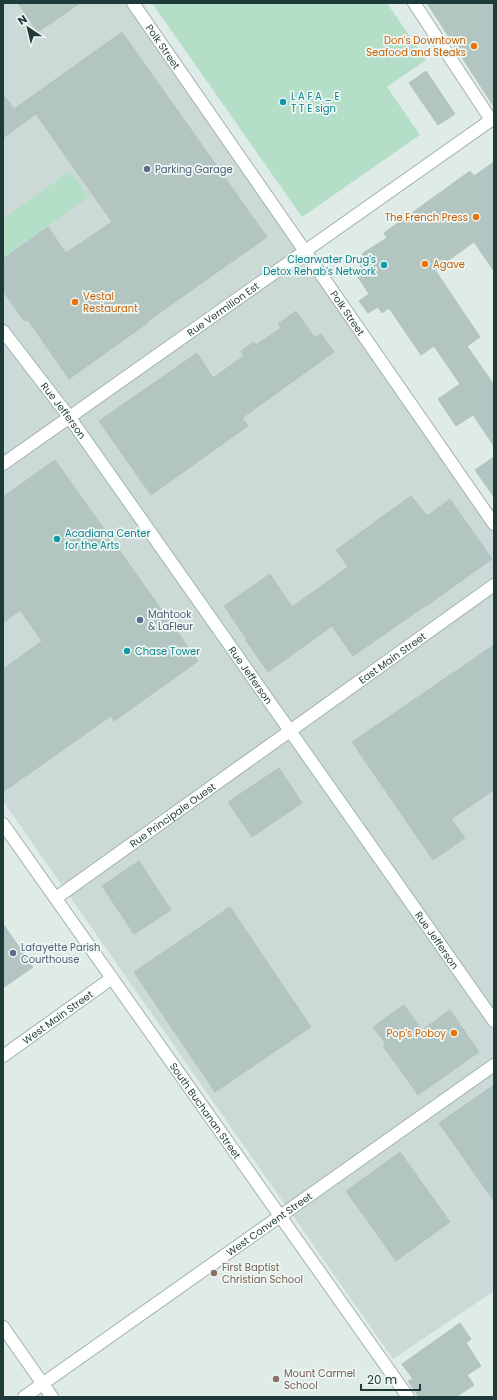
<svg xmlns="http://www.w3.org/2000/svg" width="497" height="1400" font-family="Poppins,sans-serif">
	<rect width="100%" height="100%" fill="#deebe7"/>
	<path fill="#ccdad7" d="M3 3H127L494 529V1291L393 1359 3 801Z"/>
	<g fill="#b4dec8">
		<path d="M152 3H387L426 60 387 87 420 135 302 217Z"/>
		<path d="M70 171 89 197 3 258V219Z"/>
	</g>
	<g fill="#b3c5c1" stroke="#b0c4c0">
		<path d="M18 3H80L38 32Z"/>
		<path d="M427 3H494V107Z"/>
		<path d="M122 32 267 237 148 321 149 322 69 379 28 320 24 321 3 291V259L48 227 66 253 112 222 36 114 3 138V94L14 109Z"/>
		<path d="M426 71 455 114 438 125 409 83Z"/>
		<path d="M494 162V271L474 242 435 270 480 337 467 346 494 385V446L473 415 456 426 438 399 460 384 434 346 421 355 389 308 382 313 378 307 368 313 359 301 369 294 356 274 360 270 363 253 387 238 384 233 470 171 474 176Z"/>
		<path d="M296 311 315 338 321 334 334 352 242 418 248 426 151 495 99 421 197 353 213 378 244 356 241 351 254 342 256 345 281 328 278 324Z"/>
		<path d="M494 457V497L475 470Z"/>
		<path d="M55 460 198 661 114 721 111 716 3 792V669L42 641 20 610 3 623V497Z"/>
		<path d="M411 496 427 516 450 499 492 559 425 607V606L353 656 332 626 268 672 245 639 246 638 224 606 270 574 292 607 348 567 336 550Z"/>
		<path d="M494 645V790L451 819 465 838 433 860 352 742Z"/>
		<path d="M279 768 302 803 252 837 228 802Z"/>
		<path d="M139 861 171 910 134 934 102 886Z"/>
		<path d="M230 907 311 1027 215 1092 134 972Z"/>
		<path d="M3 924 33 967 3 988Z"/>
		<path d="M404 1005 422 1030 450 1010 479 1052 418 1095 383 1046 386 1044 373 1027Z"/>
		<path d="M494 1085V1201L439 1123Z"/>
		<path d="M400 1152 450 1222 396 1261 346 1191Z"/>
		<path d="M460 1323 471 1339 466 1343 481 1366 467 1375 474 1385 456 1397H419L408 1381 413 1379 402 1364Z"/>
	</g>
	<g fill="none" stroke-linecap="round" stroke-linejoin="round">
		<g stroke="#a1b3af" stroke-width="14">
			<g id="street">
				<path id="s1" d="M133 3 494 524"/>
				<path d="M414 3 491 120"/>
				<path id="s2" d="M3 464 494 118"/>
				<path id="s3" d="M3 824 408 1397"/>
				<path id="s4" d="M56 898 494 585"/>
				<path id="s5" d="M3 1056 112 978"/>
				<path d="M3 1327 52 1397"/>
				<path id="s6" d="M24 1397 494 1065"/>
			</g>
		</g>
		<g stroke="#9cb7b2" stroke-width="14">
			<g id="secondary">
				<path id="s7" d="M3 331 70 418 494 1021"/>
			</g>
		</g>
		<use href="#street" stroke="#fff" stroke-width="12"/>
		<use href="#secondary" stroke="#fff" stroke-width="12"/>
	</g>
	<g fill="#e8710a" stroke="#eef7f4" stroke-width="1.5">
		<circle cx="474" cy="46" r="4"/>
		<circle cx="476" cy="217" r="4"/>
		<circle cx="425" cy="264" r="4"/>
		<circle cx="75" cy="302" r="4"/>
		<circle cx="454" cy="1033" r="4"/>
	</g>
	<g fill="#0f9aa8" stroke="#eef7f4" stroke-width="1.5">
		<circle cx="283" cy="102" r="4"/>
		<circle cx="384" cy="265" r="4"/>
		<circle cx="57" cy="539" r="4"/>
		<circle cx="127" cy="651" r="4"/>
	</g>
	<g fill="#5c6f8a" stroke="#eef7f4" stroke-width="1.5">
		<circle cx="147" cy="169" r="4"/>
		<circle cx="140" cy="620" r="4"/>
		<circle cx="13" cy="953" r="4"/>
	</g>
	<g fill="#8d6e63" stroke="#eef7f4" stroke-width="1.5">
		<circle cx="214" cy="1273" r="4"/>
		<circle cx="276" cy="1379" r="4"/>
	</g>
	<g text-anchor="middle" stroke-width="3.5" stroke-linejoin="round" paint-order="stroke">
		<g font-size="10" fill="#c56008" stroke="#eef7f4" text-anchor="end">
			<text x="466" y="44">Don's Downtown<tspan x="466" dy="12">Seafood and Steaks</tspan></text>
			<text x="468" y="221">The French Press</text>
			<text x="433" y="268" text-anchor="start">Agave</text>
			<text x="83" y="300" text-anchor="start">Vestal<tspan x="83" dy="12">Restaurant</tspan></text>
			<text x="446" y="1037">Pop's Poboy</text>
		</g>
		<g font-size="10" fill="#1e3b39" stroke="#eef7f4">
			<text dy="4" stroke="none"><textPath href="#s1" startOffset="53">Polk Street</textPath></text>
			<text dy="4" stroke="none"><textPath href="#s2" startOffset="269">Rue Vermilion Est</textPath></text>
			<text dy="4" stroke="none"><textPath href="#s1" startOffset="377">Polk Street</textPath></text>
			<text dy="4" stroke="none"><textPath href="#s7" startOffset="100">Rue Jefferson</textPath></text>
			<text dy="4" stroke="none"><textPath href="#s4" startOffset="413">East Main Street</textPath></text>
			<text dy="4" stroke="none"><textPath href="#s7" startOffset="424">Rue Jefferson</textPath></text>
			<text dy="4" stroke="none"><textPath href="#s4" startOffset="143">Rue Principale Ouest</textPath></text>
			<text dy="4" stroke="none"><textPath href="#s7" startOffset="748">Rue Jefferson</textPath></text>
			<text dy="4" stroke="none"><textPath href="#s5" startOffset="67">West Main Street</textPath></text>
			<text dy="4" stroke="none"><textPath href="#s3" startOffset="351">South Buchanan Street</textPath></text>
			<text dy="4" stroke="none"><textPath href="#s6" startOffset="300">West Convent Street</textPath></text>
		</g>
		<g font-size="10" fill="#0d838f" stroke="#eef7f4" text-anchor="start">
			<text x="291" y="100">L A F A _ E<tspan x="291" dy="12">T T E sign</tspan></text>
			<text x="376" y="263" text-anchor="end">Clearwater Drug's<tspan x="376" dy="12">Detox Rehab's Network</tspan></text>
			<text x="65" y="537">Acadiana Center<tspan x="65" dy="12">for the Arts</tspan></text>
			<text x="135" y="655">Chase Tower</text>
		</g>
		<g font-size="10" fill="#4e5e75" stroke="#eef7f4" text-anchor="start">
			<text x="155" y="173">Parking Garage</text>
			<text x="148" y="618">Mahtook<tspan x="148" dy="12">&amp; LaFleur</tspan></text>
			<text x="21" y="951">Lafayette Parish<tspan x="21" dy="12">Courthouse</tspan></text>
		</g>
		<g font-size="10" fill="#785e54" stroke="#eef7f4" text-anchor="start">
			<text x="222" y="1271">First Baptist<tspan x="222" dy="12">Christian School</tspan></text>
			<text x="284" y="1377">Mount Carmel<tspan x="284" dy="12">School</tspan></text>
		</g>
	</g>
	<rect width="497" height="1400" fill="none" stroke="#1e3b39" stroke-width="8"/>
	<g transform="translate(28 28) rotate(325)" stroke="#eef7f4" stroke-width="3" paint-order="stroke">
	<path d="M0-3L7 15L0 10L-7 15Z" fill="#1e3b39"/>
	<text y="-6" font-size="11" font-weight="bold" text-anchor="middle" fill="#1e3b39">N</text>
	</g>
	<path d="M361 1384v6h59v-6" fill="none" stroke="#1e3b39" stroke-width="2"/>
	<text x="367" y="1384" font-size="12" fill="#1e3b39" stroke="#eef7f4" stroke-width="3" paint-order="stroke">20 m</text>
</svg>
